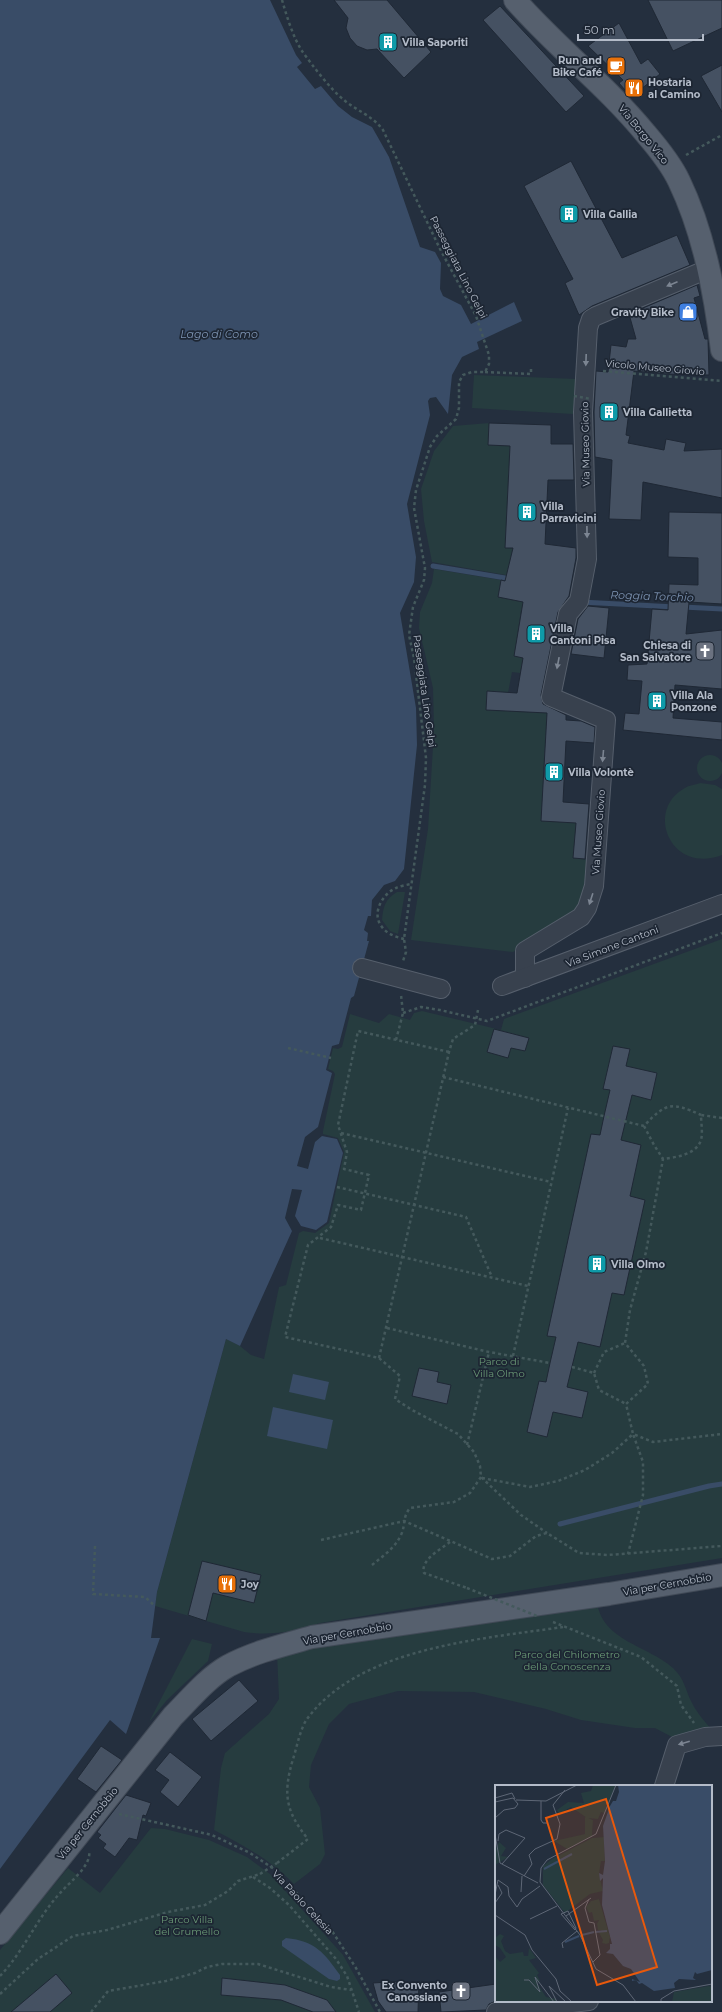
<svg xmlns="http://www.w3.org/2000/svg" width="722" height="2012" font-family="Montserrat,sans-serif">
	<rect width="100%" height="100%" fill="#242f3e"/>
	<g fill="#263c3f">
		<path d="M474 375 576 379 573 414 472 408Z"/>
		<path d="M489 423 488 445 534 447 506 548 524 549 506 575 432 562 424 521 421 489 434 451 453 426Z"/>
		<path d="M434 569 501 580 498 597 532 604 521 611 514 656 523 658 520 673 512 672 508 693 487 692 486 710 547 713 541 821 576 823 573 858 590 860 588 887 572 918 513 952 411 940 428 829 434 730 433 688 419 628 420 612 432 583Z"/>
		<circle cx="710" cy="768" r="13"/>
		<path d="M700 783 715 785 722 789V855C671 875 644 810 685 788 689 785 695 785 700 783Z"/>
		<path d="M397 892H405L398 934 390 931 382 920C383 907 385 899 397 892Z"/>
		<path d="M722 939V1558L320 1623C296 1632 269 1636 244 1632L155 1606 157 1592 226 1339 240 1346 251 1355 264 1359 279 1287 286 1285 299 1233 303 1231 315 1233 329 1223 344 1152 338 1138 323 1134V1131L335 1074 333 1071 328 1069 333 1048 338 1049 342 1047 350 1014 379 1023 389 1014 410 1020 414 1013 422 1011 501 1030 504 1019Z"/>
		<path d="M597 1602C602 1641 649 1646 673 1668 685 1679 685 1690 692 1703 697 1713 705 1722 712 1730L674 1738 655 1728H635L581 1720 546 1709 474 1692 398 1691 349 1704 329 1724 311 1765 309 1787 320 1808 325 1854 320 1864 294 1884C270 1859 244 1846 214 1830L221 1768 225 1753 269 1714 279 1699 277 1653Z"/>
		<path d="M192 1639 212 1644 208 1661 167 1700 149 1722Z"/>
		<path d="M151 1828 165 1829 209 1840 247 1857 270 1874 343 1955 375 2012H0V1950L68 1868 100 1893Z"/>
	</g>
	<g fill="#394c67">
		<path d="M0 0H270L296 55 302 63 297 67 315 89 321 86 338 106 352 117 372 127 389 157 420 247 435 252 441 263 440 289 443 296 461 305 471 324 514 302 522 321 477 342 479 349 462 357 452 375 448 414 436 397 430 398 428 401 430 415 407 504 416 557 414 582 400 613 416 708 417 745 404 869 395 881 384 885 372 900 371 916H368L364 930 368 933 367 941H369L354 996 351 998 339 1044 332 1046 326 1070 332 1073 318 1127 305 1137 297 1166 308 1169 315 1142 322 1136 337 1139 343 1153 327 1222 316 1230 301 1226 295 1216 302 1190 292 1189 285 1218 292 1231 240 1346 226 1339 157 1592 151 1638H160L126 1734 110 1720 0 1869Z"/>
		<path d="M293 1374 329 1382 325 1400 289 1392Z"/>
		<path d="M273 1407 333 1420 327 1449 267 1436Z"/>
		<path d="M286 1938C316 1941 324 1953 340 1975V1979L337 1981 329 1979 282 1946V1941Z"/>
	</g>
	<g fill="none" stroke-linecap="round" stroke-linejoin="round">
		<g stroke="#394c67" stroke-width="5">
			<path d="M433 566 511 579"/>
			<path d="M581 602 675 607"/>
			<path d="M683 607 722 609"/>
			<path d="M560 1524 709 1486 722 1484"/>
		</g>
	</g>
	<g fill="#455162" stroke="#1f2835">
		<path d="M334 0H387L431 52 404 78 377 49 367 50 357 46 350 38 346 28 348 18Z"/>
		<path d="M648 0H722V28L673 51Z"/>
		<path d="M500 6 584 96 566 112 483 20Z"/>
		<path d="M619 23 641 64 648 59 660 74 631 97 619 83 623 80 588 46Z"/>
		<path d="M722 65V112L701 76Z"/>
		<path d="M571 161 622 258 677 235 690 265 592 306 579 315 565 283 573 279 524 186Z"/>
		<path d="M697 285 700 296 694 298 705 339H708L709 375 667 374 634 371 626 435 630 436 628 443 664 450 666 439 686 443 684 451 722 449V498L643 482 641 520 609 519 612 460 595 457 594 412 596 371 608 372 611 345 626 347 628 339H636L629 314Z"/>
		<path d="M489 423 551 425V444H573L574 480H548L545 544 576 548V558L569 596 558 612 541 695 543 704 566 715V720L581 721 595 727 594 743 566 741 563 802 589 804 585 859 573 858 576 823 541 821 547 713 486 710 487 691 517 693 523 658 514 656 523 602 498 597 501 580 505 581 513 548H505L510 446 488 445Z"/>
		<path d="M669 512 722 513V604L689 602 686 634 722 630V689L675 685 673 718 722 722V740L623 730 625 713 639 714 642 681 627 680 628 665 647 664 652 609 668 610 669 584 698 585V558L668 557Z"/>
		<path d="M588 606 609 608 604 658 571 654 578 619Z"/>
		<path d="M494 1029 529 1038 525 1051 511 1048 508 1058 487 1052Z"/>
		<path d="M613 1046 630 1049 626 1066 657 1073 651 1100 632 1095 621 1140 641 1145 630 1196 645 1200 624 1295 612 1293 600 1347 578 1342 567 1387 588 1392 582 1418 553 1412 547 1437 527 1432 539 1381 546 1382 550 1363 556 1337 547 1336 591 1134 600 1135 604 1116 610 1090 603 1089Z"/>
		<path d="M419 1368 439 1372 437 1382 451 1385 447 1404 412 1396Z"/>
		<path d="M202 1561 261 1575 254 1603 213 1593 206 1621 188 1615Z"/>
		<path d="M239 1680 258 1701 211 1741 192 1719Z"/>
		<path d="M101 1746 122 1760 96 1792 77 1779Z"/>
		<path d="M170 1752 202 1777 178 1807 160 1792 169 1780 155 1770Z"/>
		<path d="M126 1795 151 1803 146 1816 143 1815 137 1840 129 1838 115 1857 103 1848 106 1844 98 1838 101 1835 97 1832Z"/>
		<path d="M56 1974 72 1993 50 2012H11Z"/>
		<path d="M222 1978 285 1985 327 2000 336 2012H313L281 2000 221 1995Z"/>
		<path d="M402 1981V1985L419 1982 418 2012H386L378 2001 373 1983Z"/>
		<path d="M496 1984V2001L489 2004 486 2010 441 2012 439 1992Z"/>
	</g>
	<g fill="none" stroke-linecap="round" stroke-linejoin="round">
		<g stroke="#565f6c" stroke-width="20">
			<g id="minor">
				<path d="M362 968 441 989"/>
				<path d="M525 978V951L581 917 587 908 594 886 606 720 551 697 568 614 579 601 587 559 583 412 588 328 591 319 596 316 708 269"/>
				<path d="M502 986 722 904"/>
				<path d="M664 1786 677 1745 705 1737 722 1736"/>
				<path d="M496 2012 589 2001"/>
			</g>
		</g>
		<g stroke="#414a57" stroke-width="24">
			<g id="major">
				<path d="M515 0C556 47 606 85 646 134 658 148 671 164 679 181 704 233 715 293 722 350"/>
				<path d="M0 1933 173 1716C190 1699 207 1678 228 1666 254 1652 284 1645 312 1637L609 1594 722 1575"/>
			</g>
		</g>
		<g stroke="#44595c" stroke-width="2.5" stroke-dasharray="3 3" stroke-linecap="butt">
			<path d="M282 0C287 17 293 37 302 51 312 65 331 90 344 100 357 111 373 116 383 130L440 249 476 316 489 355V364L485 372H472L463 375 459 382V408L456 419 437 436 430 447 416 490 414 508 425 568 424 580 413 607 409 635 414 658 426 758 425 785 404 939 406 952 403 961"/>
			<path d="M686 155 722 135"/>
			<path d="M603 371 722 381"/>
			<path d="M485 372 531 374V366"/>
			<path d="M404 939C396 937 387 934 382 927 371 914 382 894 396 888 400 886 406 885 411 884"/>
			<path d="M403 1013 421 1007 440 1010 487 1021 722 933"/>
			<path d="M396 1040 403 1013 401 995"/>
			<path d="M288 1048 331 1058"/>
			<path d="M449 1052 358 1031 338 1125 347 1152 344 1169 369 1175 361 1210 338 1205 331 1227 308 1245 285 1337 379 1358 400 1376 395 1399 412 1410 458 1434 474 1452 480 1466 481 1477 521 1515 547 1533"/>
			<path d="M443 1077 644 1126C666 1102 672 1102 701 1115"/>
			<path d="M722 1118 701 1115C701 1122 703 1133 701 1140 696 1155 676 1157 663 1159L646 1252 630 1310 625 1343 644 1366 648 1384 626 1404 633 1434 653 1442 722 1434"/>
			<path d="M644 1126 654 1145 663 1159"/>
			<path d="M341 1133 551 1182"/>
			<path d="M337 1187 466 1217 492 1277"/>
			<path d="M320 1238 528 1286"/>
			<path d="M387 1328 489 1352 550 1363"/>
			<path d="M513 1356 568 1108"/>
			<path d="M379 1358 449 1052 453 1039 475 1025 478 1010"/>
			<path d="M572 1367 594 1373 599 1390 626 1404"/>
			<path d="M594 1373 604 1352 625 1343"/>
			<path d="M467 1445 489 1352"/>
			<path d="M482 1478 530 1487 558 1481 585 1470 612 1453 633 1434 643 1462V1495L628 1554"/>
			<path d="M321 1540 404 1521 492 1559 510 1556 536 1536 547 1533 579 1553 608 1555 722 1546"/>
			<path d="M450 1542C441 1549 420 1560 424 1573L467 1588"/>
			<path d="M95 1546 93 1594 145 1597 155 1606"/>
			<path d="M372 1565C383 1556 395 1548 401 1535 406 1524 402 1518 410 1508L454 1502 470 1493 481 1477"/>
			<path d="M553 1622 641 1657 677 1686 681 1705 694 1723"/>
			<path d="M119 1814 212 1835 250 1853 274 1869 332 1931 356 1968 380 2012"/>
			<path d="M277 1863 308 1839C285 1811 283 1793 293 1759 297 1747 300 1729 307 1719 360 1647 482 1639 563 1627"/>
			<path d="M253 1877 270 1888 289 1905 336 1959 347 1976 359 2012"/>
			<path d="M0 1976C25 1950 37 1917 62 1891 70 1882 92 1865 89 1851"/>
			<path d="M0 1994 38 1959 73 1936 107 1930 168 1912 205 1905 228 1891 238 1881 260 1874"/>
			<path d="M91 2012 108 1991 166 1981 195 1973 207 1967 222 1964H258L331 1987 351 1990"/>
		</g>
		<use href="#minor" stroke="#38414e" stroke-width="18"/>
		<use href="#major" stroke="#56606e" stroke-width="22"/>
		<g stroke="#44595c" stroke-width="2.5" stroke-dasharray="3 3" stroke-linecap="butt">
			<path d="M574 396 591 399"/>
			<path d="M467 1588 537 1616"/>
			<path d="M260 1874 277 1863"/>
		</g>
	</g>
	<defs><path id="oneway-solid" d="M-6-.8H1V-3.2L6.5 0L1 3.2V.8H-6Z"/></defs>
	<g fill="#7c8592">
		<use href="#oneway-solid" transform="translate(672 284) rotate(157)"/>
		<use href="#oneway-solid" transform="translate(586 360) rotate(92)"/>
		<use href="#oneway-solid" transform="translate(587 532) rotate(89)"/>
		<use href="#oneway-solid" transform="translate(558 663) rotate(101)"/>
		<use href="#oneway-solid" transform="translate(603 756) rotate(95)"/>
		<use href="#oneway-solid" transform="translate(591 899) rotate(108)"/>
		<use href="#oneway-solid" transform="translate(684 1743) rotate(164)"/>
	</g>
	<defs>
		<g id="building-square" transform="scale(1)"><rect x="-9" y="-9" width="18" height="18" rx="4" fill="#0f9aa8" stroke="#1d2633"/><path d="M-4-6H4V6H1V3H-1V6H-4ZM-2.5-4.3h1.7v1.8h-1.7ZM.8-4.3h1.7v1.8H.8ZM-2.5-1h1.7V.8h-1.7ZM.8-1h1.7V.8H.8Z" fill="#fff"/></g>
		<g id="cafe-square" transform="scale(1)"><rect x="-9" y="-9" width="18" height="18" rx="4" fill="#e8710a" stroke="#1d2633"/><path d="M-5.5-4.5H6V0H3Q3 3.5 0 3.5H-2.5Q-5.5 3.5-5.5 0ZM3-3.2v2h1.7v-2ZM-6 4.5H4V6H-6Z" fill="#fff"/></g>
		<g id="restaurant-square" transform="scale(1)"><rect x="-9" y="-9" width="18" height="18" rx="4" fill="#e8710a" stroke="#1d2633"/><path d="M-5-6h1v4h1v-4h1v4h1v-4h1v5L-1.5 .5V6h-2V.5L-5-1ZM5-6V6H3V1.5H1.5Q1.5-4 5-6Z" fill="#fff"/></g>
		<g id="shop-square" transform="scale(1)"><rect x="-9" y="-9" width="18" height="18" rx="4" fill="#3f7fe0" stroke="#1d2633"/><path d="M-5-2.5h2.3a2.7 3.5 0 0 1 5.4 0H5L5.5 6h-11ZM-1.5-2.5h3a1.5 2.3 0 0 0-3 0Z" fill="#fff"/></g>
		<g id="church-square" transform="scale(1)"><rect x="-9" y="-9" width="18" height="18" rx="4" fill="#6b7280" stroke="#1d2633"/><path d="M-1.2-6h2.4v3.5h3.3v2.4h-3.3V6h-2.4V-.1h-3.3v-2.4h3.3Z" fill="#fff"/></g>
	</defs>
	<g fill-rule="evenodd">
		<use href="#building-square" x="388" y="42"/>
		<use href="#cafe-square" x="616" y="66"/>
		<use href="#restaurant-square" x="634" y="88"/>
		<use href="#building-square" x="569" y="214"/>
		<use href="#shop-square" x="688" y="312"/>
		<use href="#building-square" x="609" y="412"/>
		<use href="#building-square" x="527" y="512"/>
		<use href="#building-square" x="536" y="634"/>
		<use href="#church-square" x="705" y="651"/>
		<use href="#building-square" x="657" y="701"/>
		<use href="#building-square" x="554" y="772"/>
		<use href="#building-square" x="597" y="1264"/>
		<use href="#restaurant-square" x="227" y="1584"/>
		<use href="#church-square" x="461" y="1991"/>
	</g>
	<g text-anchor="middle" stroke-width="3.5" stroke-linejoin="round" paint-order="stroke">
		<g font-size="10" font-weight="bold" fill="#b4bcc9" stroke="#1d2633" text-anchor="start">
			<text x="402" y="46">Villa Saporiti</text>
			<text x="602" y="64" text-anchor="end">Run and<tspan x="602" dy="12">Bike Café</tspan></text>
			<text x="648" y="86">Hostaria<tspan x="648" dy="12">al Camino</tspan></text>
			<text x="583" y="218">Villa Gallia</text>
			<text x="674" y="316" text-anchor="end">Gravity Bike</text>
			<text x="623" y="416">Villa Gallietta</text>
			<text x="541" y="510">Villa<tspan x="541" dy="12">Parravicini</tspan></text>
			<text x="550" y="632">Villa<tspan x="550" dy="12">Cantoni Pisa</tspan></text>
			<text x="691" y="649" text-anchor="end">Chiesa di<tspan x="691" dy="12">San Salvatore</tspan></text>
			<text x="671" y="699">Villa Ala<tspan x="671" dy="12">Ponzone</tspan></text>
			<text x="568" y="776">Villa Volontè</text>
			<text x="611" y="1268">Villa Olmo</text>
			<text x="241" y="1588">Joy</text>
			<text x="447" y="1989" text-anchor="end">Ex Convento<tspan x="447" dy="12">Canossiane</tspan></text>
		</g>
		<g font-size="10" fill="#b4bcc9" stroke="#1d2633">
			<text transform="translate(644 134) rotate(51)" y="4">Via Borgo Vico</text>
			<text transform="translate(459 267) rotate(63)" y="4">Passeggiata Lino Gelpi</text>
			<text transform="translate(655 367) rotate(5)" y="4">Vicolo Museo Giovio</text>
			<text transform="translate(585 444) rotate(-91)" y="4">Via Museo Giovio</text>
			<text transform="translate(425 691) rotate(82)" y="4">Passeggiata Lino Gelpi</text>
			<text transform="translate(598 832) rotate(-86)" y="4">Via Museo Giovio</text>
			<text transform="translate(612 946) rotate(-21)" y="4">Via Simone Cantoni</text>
			<text transform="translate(667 1584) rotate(-10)" y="4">Via per Cernobbio</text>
			<text transform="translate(347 1633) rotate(-10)" y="4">Via per Cernobbio</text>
			<text transform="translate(87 1823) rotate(-51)" y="4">Via per Cernobbio</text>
			<text transform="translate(303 1902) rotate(47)" y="4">Via Paolo Celesia</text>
		</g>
		<g font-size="10" fill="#6b9a76" stroke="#1d2633">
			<text x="499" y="1365">Parco di<tspan x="499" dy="12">Villa Olmo</tspan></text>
			<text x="567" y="1658">Parco del Chilometro<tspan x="567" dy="12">della Conoscenza</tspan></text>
			<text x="187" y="1923">Parco Villa<tspan x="187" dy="12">del Grumello</tspan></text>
		</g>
		<g font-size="11" font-style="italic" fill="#7c92b1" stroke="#1d2633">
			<text x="219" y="338">Lago di Como</text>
			<text transform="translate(652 596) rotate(2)" y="4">Roggia Torchio</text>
		</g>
	</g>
	<g transform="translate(495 1785)">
		<rect width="217" height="217" fill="#242f3e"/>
		<path d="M98 0H121L109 28 106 27 103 34 92 33 76 22 64 29 62 25 73 17 89 18 86 8 96 6ZM90 32 98 35 97 51 72 64 59 56 90 49ZM109 52 110 76H106L104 89 108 106 95 109 70 128 48 100V81L57 74 97 53ZM4 57 11 63 6 71 13 72 0 80V66ZM104 114 115 152 114 158 111 159 107 158 108 155 104 148 106 145H103L102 139 104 135 99 136 97 127 94 128 91 122 96 116ZM5 149 9 151 6 156 10 166 15 169 28 167 29 171H33L34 163 41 173 34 175 44 188 42 190 45 196 42 198 51 212 61 214 62 217H0V171L5 177 11 172 5 163 0 160V153ZM214 201 217 202V217H177L179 207Z" fill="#263c3f"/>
		<path d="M123 0H217V185L202 189 200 187 198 193 201 195 184 194 179 198 180 203 159 206 147 198 144 199 141 195 137 196V194L145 197 136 184 128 181 118 169 111 168 115 164V159H117L107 120 108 93 105 96 104 88 108 90 110 76 108 41 115 21 118 16H121L124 7Z" fill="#394c67"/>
		<path fill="none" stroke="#394c67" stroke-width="2" d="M49 84 77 69M100 147 112 146M87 150 99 147M70 157 84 151"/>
		<path fill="none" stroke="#5e6776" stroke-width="1" d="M121 0 101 49 52 75 46 83 45 97 85 150 101 184 128 200 141 217M0 13 17 8 20 14M21 15 51 16 82 0M46 16V35L48 38H52M0 17 18 13 23 19 20 23 9 25 0 33M0 49 5 78 43 98M3 56 4 49 11 45 30 53 7 79M29 91 37 79 34 70 40 64 62 54 65 39 58 20 70 5M26 107 27 91M0 110 3 95 13 102 14 111 22 122 27 114 45 101M94 114 90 123 94 137 99 138 105 170 98 177M0 118 7 108 3 100M73 126 81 143 80 145 66 129ZM0 130 30 150 37 165 61 194 65 206 76 216M71 131 96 113M35 134 62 121M68 163 67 158 82 146M29 195H34L45 207 40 192 59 217M62 217 54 201 71 217M166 217V214L179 206 217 199"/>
		<path fill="#e8590c" fill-opacity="0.15" stroke="#e8590c" stroke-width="2" d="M111 14 162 182 102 200 51 33Z"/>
		<rect width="217" height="217" fill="none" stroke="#b4bcc9" stroke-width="2"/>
	</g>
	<path d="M578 34v6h125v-6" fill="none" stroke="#b4bcc9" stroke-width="2"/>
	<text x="584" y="34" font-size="12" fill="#b4bcc9" stroke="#1d2633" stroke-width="3" paint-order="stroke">50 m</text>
</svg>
